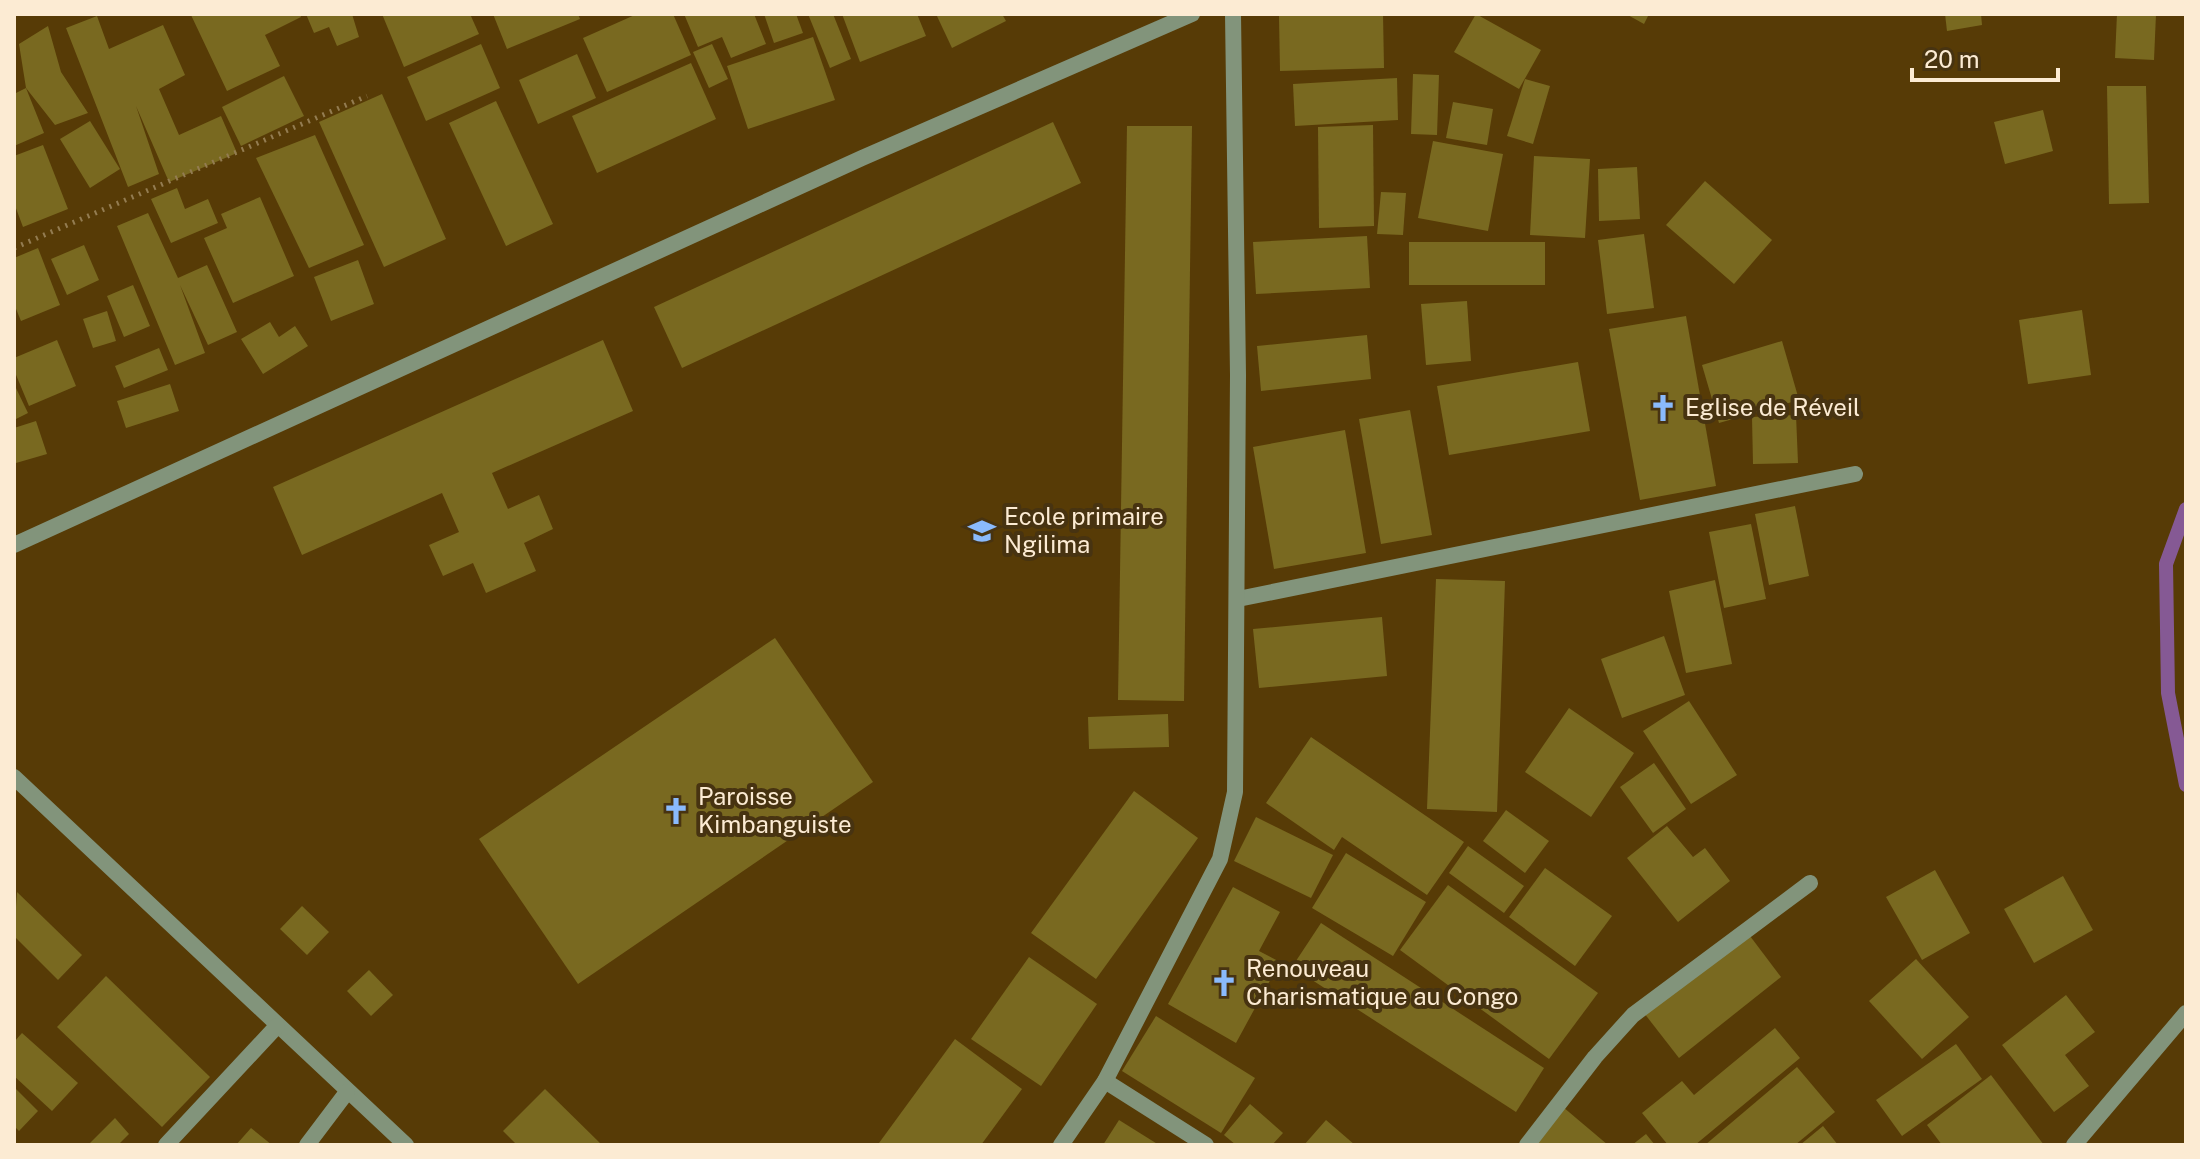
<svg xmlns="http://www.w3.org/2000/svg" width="2200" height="1159" font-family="'Public Sans',sans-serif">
	<rect width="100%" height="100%" fill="#573b06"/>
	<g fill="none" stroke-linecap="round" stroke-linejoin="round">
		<path stroke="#855994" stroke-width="14" d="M2186 509 2166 564 2168 693 2186 785"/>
	</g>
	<g fill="#796920">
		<path d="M300 14 301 17 265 35 280 66 227 91 191 15Z"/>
		<path d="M306 14H352L359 37 337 46 329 27 314 33Z"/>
		<path d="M382 14H470L479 34 404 67Z"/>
		<path d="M493 14H578L580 19 507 49Z"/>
		<path d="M637 14H673L691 55 607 92 583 38Z"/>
		<path d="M684 14H754L766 44 731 58 722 37 698 47Z"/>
		<path d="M764 14H796L803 33 774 43Z"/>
		<path d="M808 14H833L851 59 830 68Z"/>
		<path d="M842 14H917L926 36 860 62Z"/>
		<path d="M936 14H1002L1006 21 952 48Z"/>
		<path d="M1302 14H1383L1384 68 1280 71 1279 16Z"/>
		<path d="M1476 14 1541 50 1519 89 1454 52Z"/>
		<path d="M1626 14H1649L1644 24Z"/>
		<path d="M1945 14H1981L1982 25 1947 31Z"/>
		<path d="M2117 14H2156L2154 60 2115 58Z"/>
		<path d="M97 16 109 49 163 25 185 75 159 89 179 135 221 116 237 153 169 182 136 106 159 174 128 187 66 28Z"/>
		<path d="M48 26 61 72 88 113 55 125 26 88 19 44Z"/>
		<path d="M813 37 835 100 748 129 727 66Z"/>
		<path d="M481 44 500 88 426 121 407 77Z"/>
		<path d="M712 44 728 79 709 88 693 52Z"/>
		<path d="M577 54 596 98 538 124 519 80Z"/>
		<path d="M691 63 716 119 597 173 572 116Z"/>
		<path d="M1413 74 1439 75 1437 135 1411 134Z"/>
		<path d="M284 76 304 116 241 146 222 107Z"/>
		<path d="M1397 78 1398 120 1295 126 1293 84Z"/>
		<path d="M1525 79 1550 86 1533 144 1507 136Z"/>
		<path d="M2107 86H2146L2149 203 2109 204Z"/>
		<path d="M26 88 44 133 14 146V94Z"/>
		<path d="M382 94 446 239 384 267 319 122Z"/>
		<path d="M496 101 553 224 506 246 449 123Z"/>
		<path d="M1453 102 1493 109 1487 145 1446 138Z"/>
		<path d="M2043 110 2053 151 2005 164 1994 122Z"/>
		<path d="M90 121 120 169 90 188 60 139Z"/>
		<path d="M1053 122 1081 183 682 368 654 307Z"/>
		<path d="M1373 125 1374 226 1319 228 1318 127Z"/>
		<path d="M1127 126H1192L1184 701 1118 700Z"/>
		<path d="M315 135 364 245 309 268 256 158Z"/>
		<path d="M1433 141 1503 154 1488 231 1418 218Z"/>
		<path d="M43 145 68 209 23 227 14 203V156Z"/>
		<path d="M1534 156 1590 159 1585 238 1530 235Z"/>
		<path d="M1637 167 1640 219 1599 221 1598 169Z"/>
		<path d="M1705 181 1772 240 1734 284 1666 225Z"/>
		<path d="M177 188 185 209 208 199 218 223 171 243 151 199Z"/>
		<path d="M1381 192 1406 193 1403 235 1377 234Z"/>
		<path d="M260 197 294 276 233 303 204 238 227 228 221 214Z"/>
		<path d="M148 213 178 278 207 265 237 332 208 345 180 285 205 353 175 365 117 226Z"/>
		<path d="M1644 234 1654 308 1607 314 1598 240Z"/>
		<path d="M1367 236 1370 288 1256 294 1253 242Z"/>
		<rect x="1409" y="242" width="136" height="43"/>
		<path d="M84 245 99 280 67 295 51 259Z"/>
		<path d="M38 248 60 305 21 321 14 304V258Z"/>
		<path d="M358 260 374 304 331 321 314 277Z"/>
		<path d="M133 285 150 326 124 337 107 296Z"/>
		<path d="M1467 301 1471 361 1426 365 1421 304Z"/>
		<path d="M2082 310 2091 375 2028 384 2019 320Z"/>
		<path d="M107 311 116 341 93 348 83 319Z"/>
		<path d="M1686 316 1716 486 1640 500 1609 329Z"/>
		<path d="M270 322 279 337 295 326 308 346 263 374 241 339Z"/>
		<path d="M1367 335 1371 379 1261 391 1257 346Z"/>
		<path d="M57 340 76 386 29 406 14 370V358Z"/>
		<path d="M603 340 633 411 492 473 508 509 539 495 553 529 524 543 536 571 486 593 473 563 443 576 429 545 459 532 442 493 302 555 273 487Z"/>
		<path d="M1782 341 1799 400 1719 423 1702 365Z"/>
		<path d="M159 348 168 370 124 388 115 366Z"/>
		<path d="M1578 362 1590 431 1449 455 1437 386Z"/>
		<path d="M14 384 28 413 14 420Z"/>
		<path d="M170 384 179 411 126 428 117 401Z"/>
		<path d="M1410 410 1432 535 1381 544 1359 419Z"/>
		<path d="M1796 415 1798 463 1753 464 1752 417Z"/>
		<path d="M36 421 47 454 16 463 14 428Z"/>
		<path d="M1345 430 1366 553 1274 569 1253 447Z"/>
		<path d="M1795 506 1809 576 1769 585 1755 514Z"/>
		<path d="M1751 524 1766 599 1724 608 1709 532Z"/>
		<path d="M1436 579 1505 581 1497 812 1427 809Z"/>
		<path d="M1715 580 1732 664 1686 673 1669 591Z"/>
		<path d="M1382 617 1387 676 1259 688 1253 629Z"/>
		<path d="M1664 636 1685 695 1622 718 1601 659Z"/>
		<path d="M775 638 873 782 578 984 479 839Z"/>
		<path d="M1689 701 1737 775 1691 804 1643 731Z"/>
		<path d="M1569 708 1634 753 1591 817 1525 772Z"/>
		<path d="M1168 714 1169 747 1089 749 1088 717Z"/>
		<path d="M1311 737 1464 842 1427 895 1342 837 1334 850 1266 803Z"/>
		<path d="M1654 763 1686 809 1653 833 1620 787Z"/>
		<path d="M1134 791 1198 838 1096 979 1031 933Z"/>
		<path d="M1506 810 1549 841 1525 873 1483 841Z"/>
		<path d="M1256 817 1333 855 1311 898 1234 861Z"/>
		<path d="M1667 826 1693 857 1705 848 1730 881 1678 922 1627 858Z"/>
		<path d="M1468 846 1524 886 1504 913 1449 873Z"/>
		<path d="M1346 853 1426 902 1393 956 1312 908Z"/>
		<path d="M1545 868 1612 916 1575 966 1509 917Z"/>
		<path d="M1935 870 1970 933 1922 960 1886 897Z"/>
		<path d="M2063 876 2093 930 2034 963 2004 909Z"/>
		<path d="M1448 885 1598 993 1549 1059 1400 950Z"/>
		<path d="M1233 887 1280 912 1259 951 1280 962 1236 1043 1168 1004Z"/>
		<path d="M17 892 82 955 58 980 14 936Z"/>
		<path d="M302 906 329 932 307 955 280 929Z"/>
		<path d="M1321 923 1544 1068 1516 1112 1292 967Z"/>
		<path d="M1747 932 1781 977 1679 1058 1644 1013Z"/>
		<path d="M1029 957 1097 1004 1041 1086 971 1039Z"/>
		<path d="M1916 959 1969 1017 1922 1059 1869 1001Z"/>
		<path d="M369 970 393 995 371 1016 347 991Z"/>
		<path d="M106 976 210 1077 162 1127 57 1027Z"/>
		<path d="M2066 995 2095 1032 2065 1055 2089 1086 2054 1112 2002 1045Z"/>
		<path d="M1156 1016 1255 1078 1221 1133 1122 1071Z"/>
		<path d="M1775 1028 1800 1058 1695 1145H1668L1642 1113 1682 1081 1694 1095Z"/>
		<path d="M22 1033 78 1083 52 1111 14 1076V1042Z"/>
		<path d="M955 1039 1022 1089 981 1145H882L879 1143Z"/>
		<path d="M1956 1044 1982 1079 1902 1136 1876 1100Z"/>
		<path d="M1797 1067 1835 1112 1795 1145H1705Z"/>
		<path d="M1991 1075 2044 1145H1942L1927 1125Z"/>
		<path d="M14 1087 38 1111 19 1131 14 1126Z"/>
		<path d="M545 1089 602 1145H517L503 1131Z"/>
		<path d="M1250 1104 1283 1133 1272 1145H1236L1224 1135Z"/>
		<path d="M1563 1107 1608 1145H1531Z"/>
		<path d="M115 1118 129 1134 118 1145H88Z"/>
		<path d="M1119 1120 1159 1145H1103Z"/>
		<path d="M1326 1120 1355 1145H1304Z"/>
		<path d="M1823 1126 1838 1145H1800Z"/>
		<path d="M251 1128 272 1145H236Z"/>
		<path d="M1646 1134 1655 1145H1632Z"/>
	</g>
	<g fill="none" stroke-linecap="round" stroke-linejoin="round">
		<path stroke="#937c51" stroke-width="5" stroke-dasharray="2 6" stroke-linecap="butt" d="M14 248 367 96"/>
		<path stroke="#82947b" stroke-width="16" d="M1238 599 1855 474"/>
		<g stroke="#82947b" stroke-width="16">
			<path d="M14 545 862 158 1192 14"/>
			<path d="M14 777 406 1145"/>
			<path d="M1105 1081 1206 1145"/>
			<path d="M166 1145 277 1026"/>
			<path d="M307 1145 347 1092"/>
			<path d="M1061 1145 1105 1081 1220 859 1235 792 1238 375 1233 14"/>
			<path d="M1527 1145 1595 1057 1633 1015 1810 883"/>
			<path d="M2074 1145 2186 1013"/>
		</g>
	</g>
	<defs>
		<g id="church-bare" transform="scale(2.16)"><path d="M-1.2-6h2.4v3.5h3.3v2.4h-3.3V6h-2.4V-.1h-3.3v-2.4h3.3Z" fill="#8abafc" stroke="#473311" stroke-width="2.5" paint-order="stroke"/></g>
		<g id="school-bare" transform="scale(2.16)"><path d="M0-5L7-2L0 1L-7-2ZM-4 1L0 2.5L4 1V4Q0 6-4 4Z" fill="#8abafc" stroke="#473311" stroke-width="2.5" paint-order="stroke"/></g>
	</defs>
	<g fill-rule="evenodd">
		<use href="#church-bare" x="1663" y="408"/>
		<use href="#school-bare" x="982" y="531"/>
		<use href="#church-bare" x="676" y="811"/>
		<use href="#church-bare" x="1224" y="983"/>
	</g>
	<g text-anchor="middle" stroke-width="8" stroke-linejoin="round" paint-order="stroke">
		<g font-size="24" fill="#fcebd3" stroke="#473311" text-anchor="start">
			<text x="1685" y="416">Eglise de Réveil</text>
			<text x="1004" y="525">Ecole primaire<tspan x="1004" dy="28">Ngilima</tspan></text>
			<text x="698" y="805">Paroisse<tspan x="698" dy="28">Kimbanguiste</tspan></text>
			<text x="1246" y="977">Renouveau<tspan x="1246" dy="28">Charismatique au Congo</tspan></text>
		</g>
	</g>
	<rect width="2200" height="1159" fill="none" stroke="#fcebd3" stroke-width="32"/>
	<path d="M1912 68v12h146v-12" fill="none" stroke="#fcebd3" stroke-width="4"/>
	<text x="1924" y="68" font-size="24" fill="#fcebd3" stroke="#473311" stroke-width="6" paint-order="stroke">20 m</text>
</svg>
